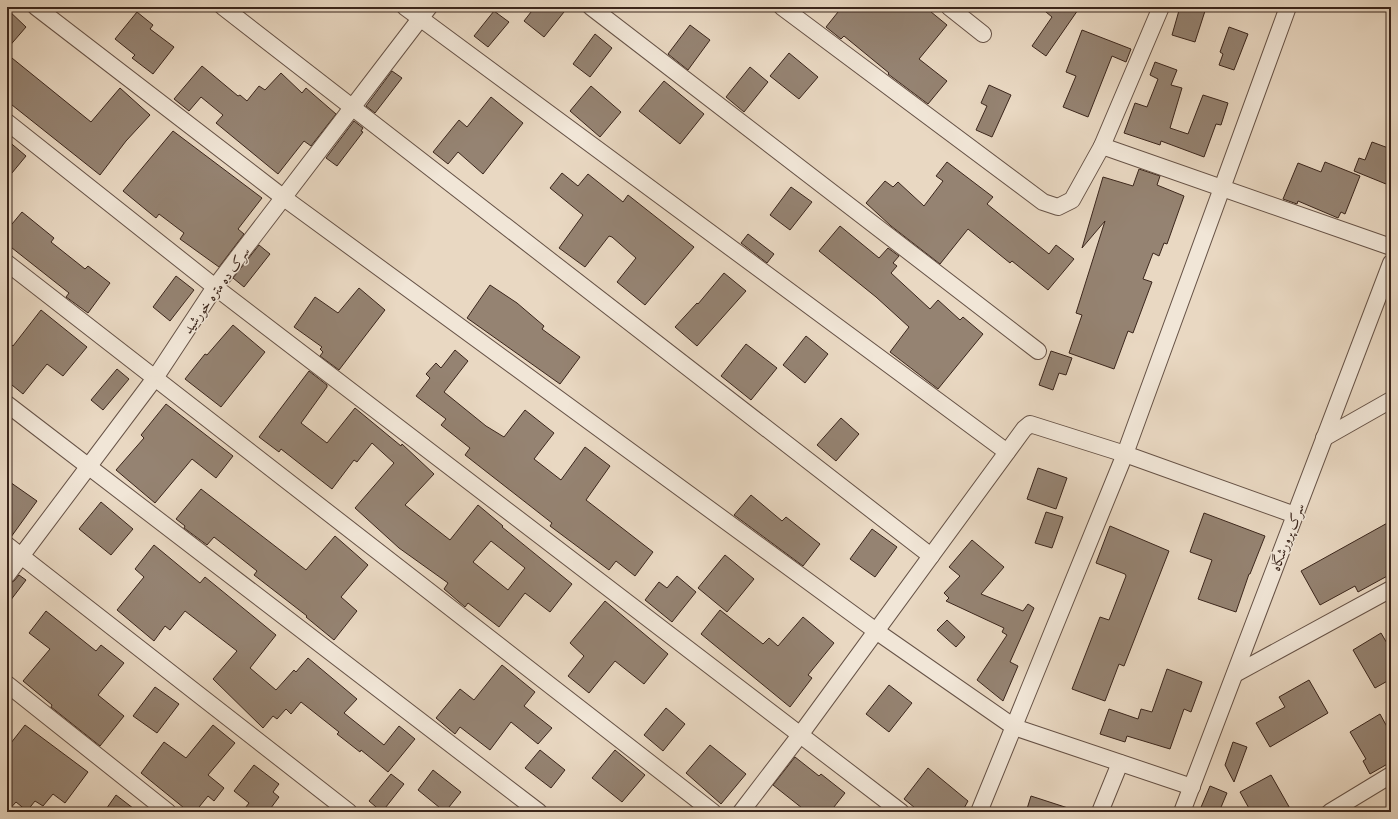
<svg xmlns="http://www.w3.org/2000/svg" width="1398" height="819" font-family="'Libre Bodoni',Amiri,serif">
	<rect width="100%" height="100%" fill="#e9d8c2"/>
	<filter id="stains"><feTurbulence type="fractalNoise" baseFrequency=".005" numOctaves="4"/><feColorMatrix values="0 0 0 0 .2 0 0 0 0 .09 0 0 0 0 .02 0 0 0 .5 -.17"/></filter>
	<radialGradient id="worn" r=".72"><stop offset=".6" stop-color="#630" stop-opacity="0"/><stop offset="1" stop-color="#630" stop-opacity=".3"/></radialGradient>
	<g fill="#958372" stroke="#3b261c" fill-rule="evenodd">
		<path d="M535 7H568L544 37 524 21Z"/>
		<path d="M842 7H925L947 25 919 59 947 81 928 104 888 74 889 73 844 36 841 39 826 27Z"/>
		<path d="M1040 7H1080L1046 56 1032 46 1052 17Z"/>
		<path d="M1180 7H1189L1205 11 1195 42 1172 35Z"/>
		<path d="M7 9 26 27 7 49Z"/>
		<path d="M494 11 509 22 488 47 474 36Z"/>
		<path d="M137 12 153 25 150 29 174 47 153 74 132 58 135 55 115 39Z"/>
		<path d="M690 25 710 40 688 70 668 54Z"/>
		<path d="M1229 27 1248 34 1234 70 1219 65 1223 54 1220 52Z"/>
		<path d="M1082 30 1131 49 1126 62 1112 56 1088 117 1063 107 1076 76 1066 72Z"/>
		<path d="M595 34 612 48 590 77 573 64Z"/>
		<path d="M789 53 818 77 799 99 770 76Z"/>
		<path d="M7 54 91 122 120 88 150 115 126 141 100 175 7 101Z"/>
		<path d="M1155 62 1177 70 1171 85 1182 88 1170 128 1188 134 1203 95 1228 103 1221 125 1216 124 1204 157 1161 141 1160 145 1124 133 1135 103 1147 107 1158 79 1150 75Z"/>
		<path d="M202 66 238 96 240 95 247 101 259 86 265 90 281 73 302 93 306 88 336 114 311 146 304 141 278 174 216 123 223 115 201 97 189 111 174 99Z"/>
		<path d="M750 67 768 82 744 112 726 97Z"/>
		<path d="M392 71 402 78 375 113 366 106Z"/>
		<path d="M664 81 704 114 680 144 639 111Z"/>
		<path d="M989 85 1011 95 992 137 976 130 987 106 981 103Z"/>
		<path d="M591 86 621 112 600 137 570 111Z"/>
		<path d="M491 97 523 123 483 174 458 152 448 164 433 152 459 120 467 127Z"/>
		<path d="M354 121 363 128 361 131 363 132 337 166 326 158Z"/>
		<path d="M173 131 262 198 238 229 244 234 219 267 180 239 184 233 159 214 156 218 123 191Z"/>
		<path d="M7 140 26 156 7 179Z"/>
		<path d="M1372 142 1391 149V186L1354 171 1359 158 1365 160Z"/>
		<path d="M947 162 993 197 987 204 1049 254 1056 245 1074 259 1048 290 1012 261 1010 263 968 229 940 264 891 226 866 203 885 181 893 187 898 182 924 206 943 181 936 176Z"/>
		<path d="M1325 162 1360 176 1345 214 1341 212 1338 218 1298 201 1297 204 1283 199 1298 163 1321 172Z"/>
		<path d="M1139 169 1160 176 1157 185 1184 196 1167 244 1164 243 1159 256 1153 253 1143 279 1152 282 1133 333 1128 331 1114 369 1069 353 1082 315 1076 313 1105 221 1082 248 1103 177 1133 186Z"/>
		<path d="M562 173 578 186 588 174 623 202 628 195 694 247 645 305 617 282 636 258 612 237 609 236 585 267 559 248 583 215 550 188Z"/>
		<path d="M791 187 812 202 790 230 770 215Z"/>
		<path d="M22 212 54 238 51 242 85 269 88 266 110 283 88 313 66 297 69 293 7 244V230Z"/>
		<path d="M840 226 879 258 888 248 899 256 893 263 897 266 891 273 930 309 938 300 960 320 963 317 983 334 938 389 890 352 909 327 876 297 819 251Z"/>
		<path d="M748 234 774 254 767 263 741 243Z"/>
		<path d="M259 245 270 254 244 287 233 278Z"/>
		<path d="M724 273 746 291 697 346 675 327 697 303 698 304Z"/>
		<path d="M176 276 194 290 170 321 153 307Z"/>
		<path d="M490 285 517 303 544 326 542 329 580 357 560 384 467 318Z"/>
		<path d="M359 288 385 310 339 370 320 356 323 352 320 349 322 347 294 327 315 297 338 313Z"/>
		<path d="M41 310 87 347 63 376 47 364 23 394 7 381V341L13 346Z"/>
		<path d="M233 325 265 352 221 407 185 379 205 354 207 355Z"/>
		<path d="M806 336 828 354 805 383 783 365Z"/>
		<path d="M746 344 777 368 751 400 721 376Z"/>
		<path d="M455 350 468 361 444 392 486 426 504 437 525 410 554 433 534 459 561 480 585 447 610 466 586 500 653 552 635 576 616 561 609 570 550 526 552 523 465 455 470 448 441 425 446 419 416 396 430 378 426 374 436 363 441 368Z"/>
		<path d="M1051 351 1072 358 1066 375 1059 373 1053 390 1039 385Z"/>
		<path d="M117 369 129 379 103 410 91 400Z"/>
		<path d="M309 371 327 385V387L301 423 327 443 355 408 401 446 402 444 434 474 405 505 450 540 478 505 503 526 502 527 572 584 550 612 525 593 499 627 468 603 465 607 444 589 448 583 399 548 355 508 394 463 372 443 357 462 354 460 332 489 281 449 279 452 259 437ZM491 541 525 568 508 590 473 562Z"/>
		<path d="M166 404 233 456 216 478 192 459 155 503 116 470 144 438 141 435Z"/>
		<path d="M841 418 859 434 836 461 817 445Z"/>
		<path d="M1038 468 1067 478 1056 509 1027 499Z"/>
		<path d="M7 480 37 501 11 537 7 536Z"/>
		<path d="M201 489 306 570 335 536 368 565 341 597 357 611 334 640 306 617 307 616 254 575 257 571 214 537 207 545 184 528 185 526 176 519Z"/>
		<path d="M751 495 782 521 786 517 820 544 803 566 734 515Z"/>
		<path d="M101 502 133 529 111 555 79 529Z"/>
		<path d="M1046 512 1063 517 1052 548 1035 543Z"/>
		<path d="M1204 513 1265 536 1250 574H1249L1236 612 1198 599 1212 560 1190 552Z"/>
		<path d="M1391 521V574L1358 592 1355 586 1320 605 1301 571Z"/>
		<path d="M1110 526 1169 551 1124 666 1119 664 1105 701 1072 689 1100 617 1109 620 1126 576 1125 574 1096 563Z"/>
		<path d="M872 529 897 547 875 577 850 559Z"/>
		<path d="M972 540 1004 567 981 594 1023 611 1028 604 1034 608 1010 662 1018 666 1003 701 977 680 1007 635 1002 632 1004 628 946 601 949 598 944 593 960 576 949 567Z"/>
		<path d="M154 545 200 583 205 577 276 635 250 668 276 690 294 670 296 672 308 658 357 699 344 713 384 745 399 726 415 739 388 772 361 750 360 752 337 734 339 732 301 702 291 714 286 709 277 719 273 716 263 728 213 679 237 651 185 611 170 630 165 626 154 641 117 610 144 577 135 569Z"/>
		<path d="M725 555 754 579 727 612 698 588Z"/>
		<path d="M19 575 26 580 7 605V584L14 581Z"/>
		<path d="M677 576 696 592 672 622 645 600 659 582 667 588Z"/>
		<path d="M605 601 668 654 644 684 615 661 589 693 568 676 584 656 570 643Z"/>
		<path d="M720 610 763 644 769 638 778 646 803 617 834 643 808 675 812 678 790 707 701 634Z"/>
		<path d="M46 611 96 651 101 645 124 663 98 695 124 716 100 746 51 707 52 705 23 681 50 649 29 633Z"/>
		<path d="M947 620 965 637 956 647 937 630Z"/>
		<path d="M1381 633 1391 650V679L1375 688 1353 650Z"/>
		<path d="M502 665 535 692 524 706 552 728 538 744 511 722 490 750 460 727 455 734 436 718 460 689 474 700Z"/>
		<path d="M1167 669 1202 682 1191 712 1184 709 1170 749 1127 736 1125 742 1100 734 1109 709 1138 719 1141 709 1152 712Z"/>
		<path d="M1309 680 1328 713 1270 747 1256 723 1285 707 1279 697Z"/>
		<path d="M889 685 912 703 889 732 866 714Z"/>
		<path d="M155 687 179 704 157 733 133 716Z"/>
		<path d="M666 708 685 724 663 751 644 735Z"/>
		<path d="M1380 714 1391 734V762L1370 774 1363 761 1366 759 1350 732Z"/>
		<path d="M25 725 88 772 65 803 53 794 43 806 35 801 27 811 16 802 7 812V748Z"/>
		<path d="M213 725 235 743 208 775 224 788 214 801 208 796 195 812H189L141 773 164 742 186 758Z"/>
		<path d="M1233 742 1247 747 1234 782 1225 765Z"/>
		<path d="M710 745 746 774 721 804 686 773Z"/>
		<path d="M540 750 565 770 551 788 525 768Z"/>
		<path d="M615 750 645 775 622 802 592 778Z"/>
		<path d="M795 757 819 776 821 774 845 793 830 812H807L773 785Z"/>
		<path d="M254 765 279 784 273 792 279 797 268 812H242L249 803 234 791Z"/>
		<path d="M928 768 968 801 962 812H920L904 799Z"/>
		<path d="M433 770 461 792 445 812 418 790Z"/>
		<path d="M391 774 404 784 382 812 369 801Z"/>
		<path d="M1271 775 1292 812H1251L1240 792Z"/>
		<path d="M1210 786 1227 793 1219 812H1199Z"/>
		<path d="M116 795 138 812H104Z"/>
		<path d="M1031 796 1071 809 1070 812H1026Z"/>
	</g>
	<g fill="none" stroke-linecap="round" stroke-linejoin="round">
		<g stroke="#665246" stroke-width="18">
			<g id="minor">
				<path d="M36 7 284 198 876 631 1014 727 1192 787"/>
				<path d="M223 7 931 556"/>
				<path d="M405 7 1007 452"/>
				<path d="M591 7 1038 351"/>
				<path d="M782 7 1043 202 1058 207 1072 200 1102 146 1161 7"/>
				<path d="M949 7 983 34"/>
				<path d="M7 122 215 287 901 812"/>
				<path d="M1102 146 1391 247"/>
				<path d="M7 263 713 812"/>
				<path d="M7 404 539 812"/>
				<path d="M1324 438 1391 400"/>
				<path d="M7 545 349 812"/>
				<path d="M7 575 155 378 215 287 429 7"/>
				<path d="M1235 674 1391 589"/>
				<path d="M7 684 168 812"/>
				<path d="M741 812 800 735 1024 429 1030 424 1125 454 1295 515"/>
				<path d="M979 812 1125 454 1288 7"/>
				<path d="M1100 812 1120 763"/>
				<path d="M1182 812 1391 263"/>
				<path d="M1330 812 1391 775"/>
			</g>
		</g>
		<use href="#minor" stroke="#f1e6d7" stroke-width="16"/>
	</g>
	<g text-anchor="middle" stroke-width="3" stroke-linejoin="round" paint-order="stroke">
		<g font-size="14" fill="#3b261c" stroke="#f1e6d7">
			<text transform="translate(216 290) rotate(-54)" y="5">سرک ده متره خورشید</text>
			<text transform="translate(1287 537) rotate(-69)" y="5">سرک پرورشگاه</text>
		</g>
	</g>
	<rect width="1398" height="819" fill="none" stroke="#e9d8c2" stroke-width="24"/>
	<rect x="8" y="8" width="1382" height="803" fill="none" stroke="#3b261c" stroke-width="2"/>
	<rect x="12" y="12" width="1374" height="795" fill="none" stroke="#3b261c"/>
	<rect width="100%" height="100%" filter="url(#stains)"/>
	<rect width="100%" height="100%" fill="url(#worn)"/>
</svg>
